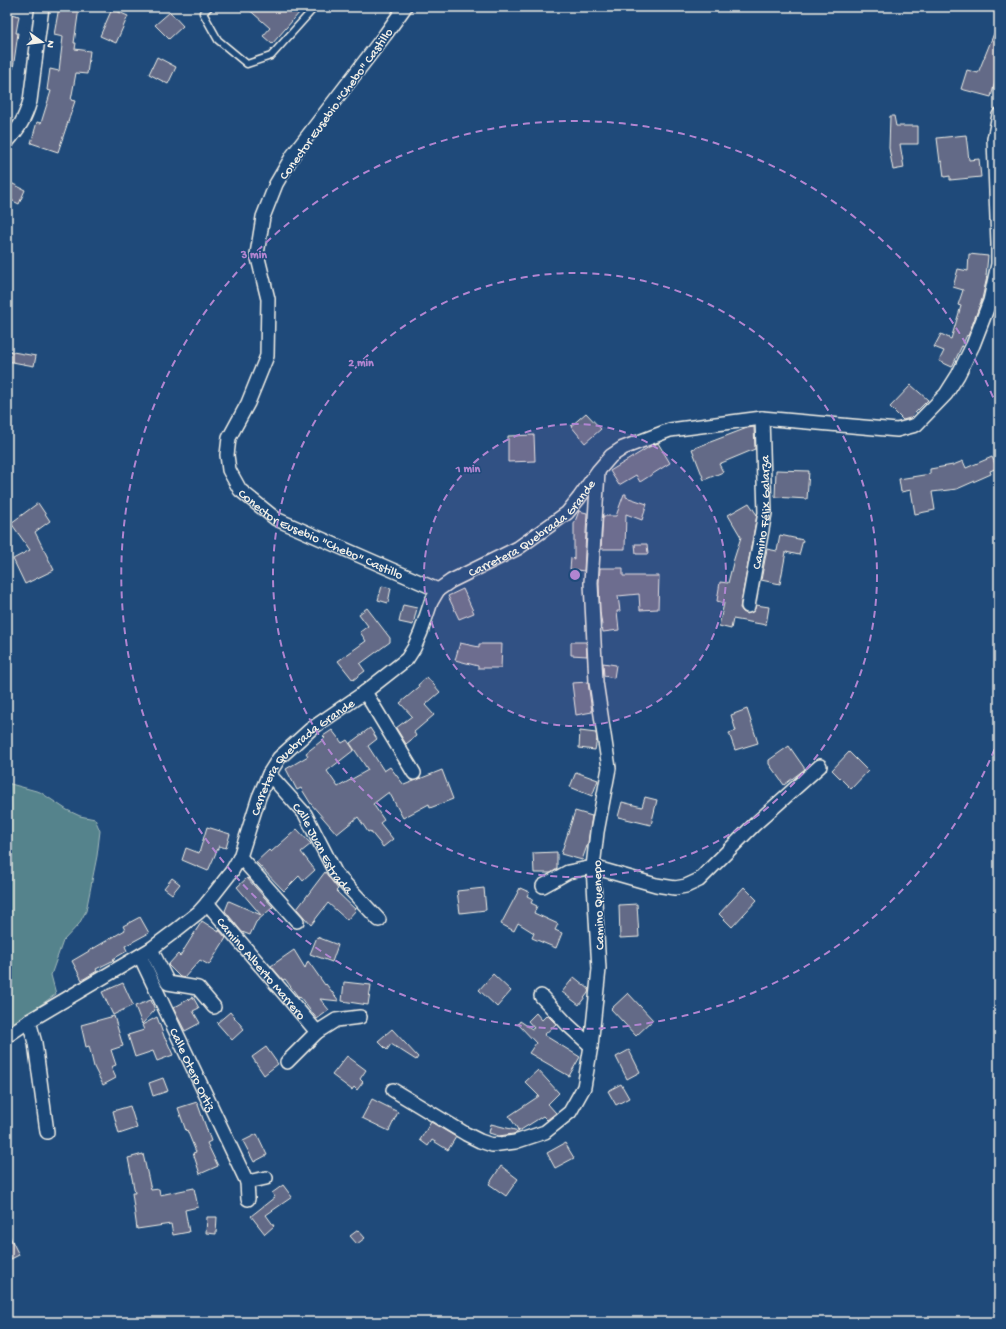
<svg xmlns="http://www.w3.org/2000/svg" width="1006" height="1329" font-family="'Gochi Hand',sans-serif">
	<rect width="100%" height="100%" fill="#1f4a7a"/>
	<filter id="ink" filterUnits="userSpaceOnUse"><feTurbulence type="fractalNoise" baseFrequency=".025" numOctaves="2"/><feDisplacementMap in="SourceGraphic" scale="8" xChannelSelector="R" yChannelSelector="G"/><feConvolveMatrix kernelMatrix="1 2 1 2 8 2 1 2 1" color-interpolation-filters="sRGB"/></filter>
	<g filter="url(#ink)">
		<path fill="#54838c" stroke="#a4baba" d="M7 783 40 792 67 810 80 816 95 819 100 831 97 856 86 911 79 924 63 941 51 975 56 994 7 1029Z"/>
		<g fill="#636b87" stroke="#f4f1e8">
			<path d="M59 7 79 8 74 43H76L75 49 90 51 87 74 76 73 71 100 75 101 58 152 31 143 37 122 41 123 51 91 47 90 50 69 59 71 63 37 54 35Z"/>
			<path d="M246 7H295L300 12 272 44 263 36 270 28Z"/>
			<path d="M112 9 128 16 116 43 100 36Z"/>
			<path d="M170 12 183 26 169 39 155 25Z"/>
			<path d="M7 13 19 16 16 33H18L13 69H7Z"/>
			<path d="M999 21V68L991 97 961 89 967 70 978 73Z"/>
			<path d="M157 57 176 67 168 84 149 74Z"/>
			<path d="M890 116H894L896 126H918V144H900L904 168 893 170 889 148Z"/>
			<path d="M966 135 969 160 979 159 981 177 950 180V176L944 177 942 161 940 162 937 138Z"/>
			<path d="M7 181 25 190 19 204 7 198Z"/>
			<path d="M969 254 988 256 986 276 987 277 982 299 968 336 967 335 952 367 939 361 944 351 934 347 941 334 951 339 961 306 958 305 963 290 953 287 958 269 968 271Z"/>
			<path d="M7 351 36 356 34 366 7 361Z"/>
			<path d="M911 385 928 400 910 418 903 420 890 407Z"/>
			<path d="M586 413 601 429 585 443 571 426Z"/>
			<path d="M754 427 755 449 719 464 723 472 704 480 692 449 747 428Z"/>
			<path d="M534 435 535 461 508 462V436Z"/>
			<path d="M658 443 670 463 640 482 636 475 619 485 610 471 649 447Z"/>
			<path d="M992 457 997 468 990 471 991 474 957 489 932 492 935 510 915 514 911 490 901 492 899 479 930 474V469L953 465 963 461 966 468Z"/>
			<path d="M776 470 809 471 807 499 775 497Z"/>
			<path d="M624 494H626V497L647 504 642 520 626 514 625 549H601L603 516H616Z"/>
			<path d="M38 503 50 521 35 532 54 570 25 584 13 559 30 550 11 523Z"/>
			<path d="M749 503 757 515 740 608 743 612 747 614 754 611 756 605 769 607 766 625 733 619 731 629 719 626 724 603 717 601 720 582 728 583 734 559 741 537 728 515Z"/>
			<path d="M579 511 587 513 584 571 570 569 571 558 574 559V524Z"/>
			<path d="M780 535 803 540 799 555 786 552 780 584 761 580 767 549 777 551Z"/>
			<path d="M635 544H647L648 554H636Z"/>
			<path d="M600 568H623V576H659L658 609 640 610 639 594 618 596 620 611H617L619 630 603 632 600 612 599 583Z"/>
			<path d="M382 586 391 588 388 603 378 600Z"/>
			<path d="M463 589 474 613 459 619 448 596Z"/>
			<path d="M403 605 417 608 413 625 399 622Z"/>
			<path d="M367 608 390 638V642L360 664 365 671 353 680 338 661 366 641 360 632 368 626 359 614Z"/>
			<path d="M571 642H586L587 656 571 655Z"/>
			<path d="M460 643 479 647V644H502L501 668H478V666L455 660Z"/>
			<path d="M603 663 616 665 614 678 604 676Z"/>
			<path d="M427 677 440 692 425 705 434 715 414 732 416 736 406 744 396 728 412 716 400 703 419 687 418 685Z"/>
			<path d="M588 682 592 712 576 715 572 683Z"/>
			<path d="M747 709 758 743 735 750 729 733 736 731 731 715Z"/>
			<path d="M370 728 377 739 368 746 384 771 390 767 404 785 442 770 453 799 430 808 429 804 403 818 389 792 373 804 384 820 380 823 393 839 383 847 370 831 368 832 358 817 337 834 311 804 301 788 297 790 286 769 308 756 306 753 325 738 323 736 332 730 342 743 347 740 354 750 327 771 338 787 368 770 350 743Z"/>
			<path d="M580 731 596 733 597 739 595 750 579 748Z"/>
			<path d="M789 746 805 769 784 785 769 764V760Z"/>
			<path d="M849 752 868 771 851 789 832 770Z"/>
			<path d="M576 772 598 780 592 796 570 787Z"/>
			<path d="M645 797 657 800 651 825 618 817 622 802 642 807Z"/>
			<path d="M575 811 592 816 588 843 582 860 561 854Z"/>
			<path d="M207 827 230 834 226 848 219 846 208 871 182 860 186 848 199 853Z"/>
			<path d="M297 829 311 844 301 852 315 870 303 881 299 876 284 891 256 862 269 850 271 852Z"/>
			<path d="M557 852V869L551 873H534L533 853Z"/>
			<path d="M325 872 338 889 336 891 356 910 347 920 328 903 311 925 297 909Z"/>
			<path d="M172 878 180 884 172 894 164 888Z"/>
			<path d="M247 878 273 907 256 922 250 935 242 932 225 911 229 901 261 915 237 887Z"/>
			<path d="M744 887 757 900 732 927 719 914Z"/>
			<path d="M484 888 486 910 460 913 457 891Z"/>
			<path d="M520 888 529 892 527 896 533 899 531 903 537 906 534 913 558 924 555 930 562 933 556 948 532 938 534 933 518 923 514 931 501 924Z"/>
			<path d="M637 904 639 937 620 938 619 905Z"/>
			<path d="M140 917 149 933 125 946 127 951 113 959 114 960 96 969 97 971 82 980 72 961 125 930 123 926Z"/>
			<path d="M202 921 219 932V930L226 938 209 965 200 960 184 978 180 977 168 965 178 954 180 956Z"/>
			<path d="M317 937 338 945 332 962 310 954Z"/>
			<path d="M294 950 305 968 308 961 325 985 326 984 339 1001 320 999 329 1010 317 1019 300 997 299 998 285 979 283 980 271 966Z"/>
			<path d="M493 974 511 991 497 1007 479 990Z"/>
			<path d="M574 977 589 989 588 993 579 1005 562 992Z"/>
			<path d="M344 982 371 985 368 1005 342 1001Z"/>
			<path d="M123 983 133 1005 113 1015 102 992Z"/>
			<path d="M628 993 653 1020 636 1036 611 1009Z"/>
			<path d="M193 997 199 1008 193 1011 200 1023 185 1031 173 1008Z"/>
			<path d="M151 1000 155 1010 142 1024 135 1006Z"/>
			<path d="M230 1012 244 1029 232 1040 217 1023Z"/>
			<path d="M536 1013 542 1020 547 1015 556 1024 544 1035 580 1057 569 1076 529 1053 536 1043 518 1024 520 1021 532 1029 534 1028 528 1021Z"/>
			<path d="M114 1016 123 1046 111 1050 116 1065 111 1067 116 1078 103 1085 94 1067 89 1046 86 1047 81 1025Z"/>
			<path d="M157 1017 165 1039H166L173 1055 157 1061 153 1051 135 1057 128 1035 144 1030 142 1025Z"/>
			<path d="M392 1029 418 1057 416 1060 391 1044 387 1050 378 1041Z"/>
			<path d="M266 1047 278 1064 264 1075 252 1057Z"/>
			<path d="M629 1050 640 1072 627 1079 616 1057Z"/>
			<path d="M347 1056 366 1070 360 1079 363 1082 357 1090 354 1087 352 1090 332 1075Z"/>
			<path d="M538 1070 559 1093 548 1104 556 1113 547 1120 543 1116 516 1133 513 1134 499 1136 489 1133 491 1124 519 1131 509 1116 539 1096 525 1082Z"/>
			<path d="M163 1078 168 1091 153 1096 149 1083Z"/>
			<path d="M621 1084 629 1098 616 1105 608 1091Z"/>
			<path d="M372 1099 398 1112 389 1131 362 1118Z"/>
			<path d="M197 1102 211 1141 207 1143 218 1166 200 1174 193 1153 196 1152 187 1130 186 1131 178 1108Z"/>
			<path d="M130 1106 137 1128 119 1134 113 1111Z"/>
			<path d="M431 1122 456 1137 448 1150 432 1140 428 1146 420 1140Z"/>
			<path d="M257 1134 267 1155 254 1162 243 1141Z"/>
			<path d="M565 1143 574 1158 555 1168 547 1153Z"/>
			<path d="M143 1154 151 1190 159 1189 160 1195 194 1188 198 1207 185 1210 189 1232 173 1235 171 1224 137 1229 132 1193H135L128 1158Z"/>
			<path d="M501 1166 518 1179 506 1196 489 1184Z"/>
			<path d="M283 1185 292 1197 266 1215 274 1226 265 1234 251 1216 275 1197 272 1193Z"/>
			<path d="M207 1217H217L216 1234 206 1233Z"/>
			<path d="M358 1230 365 1238 357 1244 350 1236Z"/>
			<path d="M7 1231 19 1255 7 1261Z"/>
		</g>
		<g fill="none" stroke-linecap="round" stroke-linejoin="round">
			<g stroke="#f4f1e8" stroke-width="9">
				<path id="service" d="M209 7 203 13 218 40 247 64 271 56 315 7"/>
			</g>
			<g stroke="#f4f1e8" stroke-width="16">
				<g id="minor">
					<path id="s1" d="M405 7 385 35 293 155 276 184 263 217 257 254 268 299 267 356 248 403 229 438 227 455 229 470 240 490 276 519 438 590"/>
					<path d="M7 142C19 128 25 119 30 101L42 7"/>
					<path id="s2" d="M748 606 765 513 762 418"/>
					<path d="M365 692 414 773"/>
					<path id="s3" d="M269 774 305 814 336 874 379 920"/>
					<path d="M240 857 297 921"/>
					<path d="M543 886 568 872 593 867 656 885 675 888 686 886 699 880 754 825 820 766"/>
					<path id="s4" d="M207 903 317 1032"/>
					<path d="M151 949 168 983 198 988 214 1007"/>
					<path id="s5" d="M140 956 247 1182"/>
					<path d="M541 996 568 1025 591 1046"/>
					<path d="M29 1021 35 1043 47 1132"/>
					<path id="s6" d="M7 1036 29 1021 151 949 175 931 199 912 207 903 232 871 240 857 259 797 269 774 279 758 311 729 365 692 407 659 414 648 421 632 431 602 438 590 451 581 518 548 567 513 579 498 598 471 611 456 623 448 670 430 762 418 897 430 916 425 946 394 958 375 973 345 990 301 998 264V244L994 139 999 115"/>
					<path d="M287 1062 317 1032 336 1020 360 1017"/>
					<path d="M393 1090 466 1134 480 1141 492 1145 515 1142 545 1132 570 1112 584 1087 591 1046 599 969 593 867 597 832 609 768 596 682 591 583 598 472"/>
					<path d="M248 1199 247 1182 266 1178"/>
				</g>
			</g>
			<use href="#service" stroke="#1f4a7a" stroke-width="6"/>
			<use href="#minor" stroke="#1f4a7a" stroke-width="13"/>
		</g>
	</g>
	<circle cx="575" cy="575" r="151" fill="#b185d1" fill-opacity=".12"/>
	<g fill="none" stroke="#b185d1" stroke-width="2" stroke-dasharray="7 5">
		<circle cx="575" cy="575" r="151"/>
		<circle cx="575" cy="575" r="302"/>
		<path d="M999 738A454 454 0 1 1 999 412"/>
	</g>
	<g text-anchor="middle" stroke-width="3" stroke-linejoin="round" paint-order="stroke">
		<g font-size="13" fill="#f4f1e8" stroke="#1f4a7a">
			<text transform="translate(335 103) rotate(-54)" y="5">Conector Eusebio "Chebo" Castillo</text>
			<text dy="5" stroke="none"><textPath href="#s2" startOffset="95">Camino Félix Galarza</textPath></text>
			<text dy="5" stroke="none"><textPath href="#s6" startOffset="756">Carretera Quebrada Grande</textPath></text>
			<text dy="5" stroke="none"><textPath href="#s1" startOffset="634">Conector Eusebio "Chebo" Castillo</textPath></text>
			<text dy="5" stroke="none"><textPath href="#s6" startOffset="420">Carretera Quebrada Grande</textPath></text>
			<text dy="5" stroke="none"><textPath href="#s3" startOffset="92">Calle Juan Estrada</textPath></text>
			<text transform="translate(597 905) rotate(-92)" y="5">Camino Quenepo</text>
			<text dy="5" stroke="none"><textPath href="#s4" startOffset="85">Camino Alberto Marrero</textPath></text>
			<text dy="5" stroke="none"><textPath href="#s5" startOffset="125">Calle Otero Ortiz</textPath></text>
		</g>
	</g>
	<circle cx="575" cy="575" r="6" fill="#b185d1" stroke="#1f4a7a" stroke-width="2"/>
	<g font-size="12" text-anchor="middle" font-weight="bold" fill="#b185d1" stroke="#1f4a7a" stroke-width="3" stroke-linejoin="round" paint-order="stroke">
		<text x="254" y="258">3 min</text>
		<text x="361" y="366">2 min</text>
		<text x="468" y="472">1 min</text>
	</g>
	<rect width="1006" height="1329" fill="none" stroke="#1f4a7a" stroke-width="24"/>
	<rect x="12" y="12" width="982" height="1305" fill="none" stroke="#f4f1e8" stroke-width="1.5" filter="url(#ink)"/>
	<g transform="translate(42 42) rotate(104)" stroke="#1f4a7a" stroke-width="3" paint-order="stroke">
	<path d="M0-3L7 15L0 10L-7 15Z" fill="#f4f1e8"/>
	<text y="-6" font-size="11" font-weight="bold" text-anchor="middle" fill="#f4f1e8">N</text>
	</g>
</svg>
